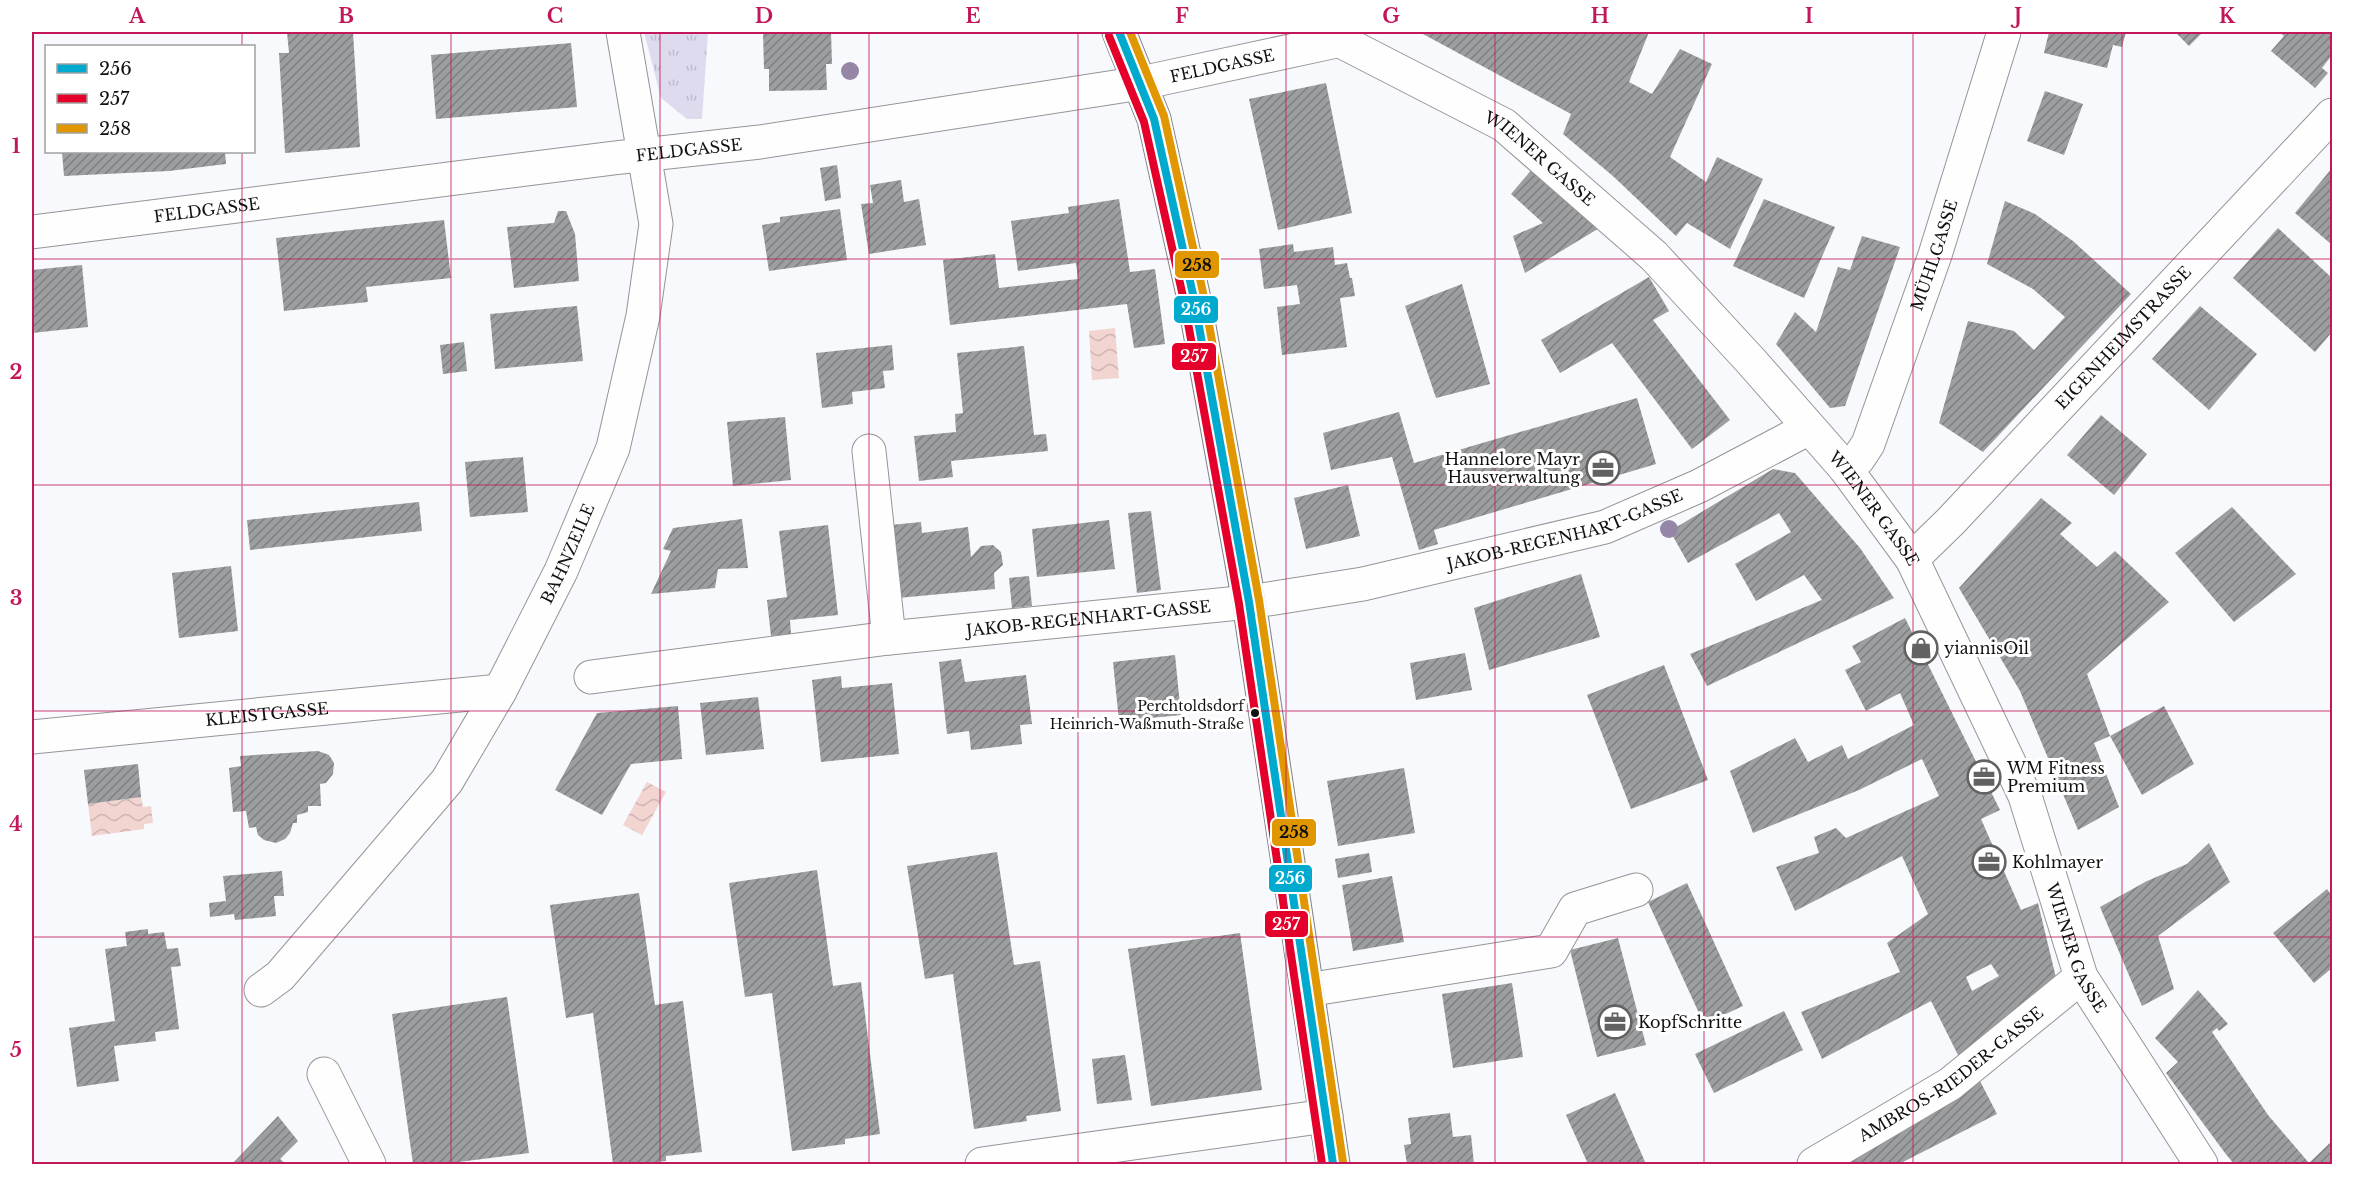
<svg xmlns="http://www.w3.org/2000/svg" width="2364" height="1196" font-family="'Libre Baskerville',serif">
	<defs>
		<pattern id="grass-tufts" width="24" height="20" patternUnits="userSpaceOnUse" patternTransform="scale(1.5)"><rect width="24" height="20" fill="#dedbef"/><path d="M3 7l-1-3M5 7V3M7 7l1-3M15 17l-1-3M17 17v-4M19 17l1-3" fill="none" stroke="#bdbbcc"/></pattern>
		<pattern id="water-waves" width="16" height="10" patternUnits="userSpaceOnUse" patternTransform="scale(1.5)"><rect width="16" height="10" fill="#f2d4d1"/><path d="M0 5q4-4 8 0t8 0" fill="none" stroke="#ceb5b2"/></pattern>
		<pattern id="building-hatch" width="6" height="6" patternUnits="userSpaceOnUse" patternTransform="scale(1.5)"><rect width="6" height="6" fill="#9c9ea0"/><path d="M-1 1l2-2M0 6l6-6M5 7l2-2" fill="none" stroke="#7e7f81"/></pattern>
	</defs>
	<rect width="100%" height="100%" fill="#f7f9fc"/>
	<path fill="url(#grass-tufts)" d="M644 32H708L702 119H687L661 98Z"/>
	<g fill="url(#water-waves)">
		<path d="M1115 328 1119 378 1092 380 1089 331Z"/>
		<path d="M647 782 666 792 642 835 623 825Z"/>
		<path d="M141 797 143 807 151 806 153 823 144 824V829L92 836 88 804Z"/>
	</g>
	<g fill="url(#building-hatch)" fill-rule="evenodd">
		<path d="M287 32H353L360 147 285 153 279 53H289Z"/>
		<path d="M763 32H831L832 64H826L827 90 769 91V69H764Z"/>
		<path d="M1423 32H1649L1629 82 1652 94 1680 49 1712 64 1670 157 1706 182 1717 157 1763 179 1730 249 1687 223 1676 236 1614 177 1563 134 1571 114 1423 34Z"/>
		<path d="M2049 32H2126L2122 47 2113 45 2107 68 2044 53Z"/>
		<path d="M2175 32H2203L2189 46Z"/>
		<path d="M2279 32H2332V55L2322 68 2328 73 2315 88 2271 51 2284 36Z"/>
		<path d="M571 43 577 107 436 119 431 55Z"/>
		<path d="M1326 83 1352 213 1278 230 1249 99Z"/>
		<path d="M2045 91 2083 104 2064 155 2027 141Z"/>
		<path d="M62 152H225L226 164 169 171 64 176Z"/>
		<path d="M837 165 841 198 825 201 820 168Z"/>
		<path d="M1533 168 1601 227 1525 273 1513 236 1543 223 1511 194Z"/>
		<path d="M2332 168V245L2295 213Z"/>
		<path d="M901 180 904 202 919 199 926 245 869 254 861 204 873 203 870 185Z"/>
		<path d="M1119 199 1130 272 1155 269 1165 344 1134 348 1127 304 950 325 943 260 995 254 999 288 1078 279 1076 263 1018 271 1011 221 1069 213 1068 207Z"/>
		<path d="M1764 199 1835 227 1804 298 1733 266Z"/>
		<path d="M2005 201 2035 214 2073 241 2131 294 1983 452 1939 423 1968 321 2014 331 2034 350 2065 317 2033 289 1987 264Z"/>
		<path d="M840 209 847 260 769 271 762 225 780 222V217Z"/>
		<path d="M558 211H566L575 234 579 281 514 288 507 227 554 223Z"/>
		<path d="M444 220 451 278 366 287 368 302 284 311 276 238Z"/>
		<path d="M2278 228 2332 278V332L2315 352 2233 278Z"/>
		<path d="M1862 236 1900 247 1845 406 1830 408 1776 344 1795 312 1816 332 1838 267 1850 270Z"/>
		<path d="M1293 244 1294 252 1333 247 1335 265 1347 263 1350 278H1352L1355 296 1340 298 1347 347 1282 355 1277 307 1300 304 1297 285 1264 289 1259 249Z"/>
		<path d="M82 265 88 327 32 333V270Z"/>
		<path d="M1649 277 1669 311 1653 320 1730 420 1692 449 1612 343 1560 373 1541 340Z"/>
		<path d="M1462 284 1490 384 1436 398 1405 306Z"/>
		<path d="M577 306 583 361 495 369 490 314Z"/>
		<path d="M2200 306 2257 354 2209 410 2152 359Z"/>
		<path d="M464 342 467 371 443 374 440 345Z"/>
		<path d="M892 345 894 370 883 371 885 388 852 392 853 404 822 408 816 353Z"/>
		<path d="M1024 346 1034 435 1046 434 1048 451 951 461 953 477 919 481 914 436 956 432 955 414 963 413 957 353Z"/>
		<path d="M1637 398 1656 464 1434 530 1438 544 1419 550 1392 457 1331 470 1323 433 1399 412 1414 463Z"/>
		<path d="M2101 415 2147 454 2114 495 2067 455Z"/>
		<path d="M785 417 791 480 733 486 727 422Z"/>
		<path d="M523 457 528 512 470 517 465 462Z"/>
		<path d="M1773 469 1795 473 1860 548 1894 598 1707 686 1690 654 1822 600 1804 575 1756 601 1735 564 1791 532 1779 513 1688 563 1670 531Z"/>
		<path d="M1348 485 1360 536 1306 549 1294 498Z"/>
		<path d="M2041 498 2072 523 2060 534 2097 567 2115 551 2169 602 2087 674 2110 736 2094 743 2119 807 2078 830 2020 691 1959 588Z"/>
		<path d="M419 502 422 531 250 550 247 520Z"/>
		<path d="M2232 507 2296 574 2234 622 2175 553Z"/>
		<path d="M1151 511 1161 590 1137 593 1128 513Z"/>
		<path d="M742 519 748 568 718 569 715 588 651 594 671 551 663 549 673 528Z"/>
		<path d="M1109 520 1115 569 1037 577 1032 529Z"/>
		<path d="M921 522 922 533 968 527 971 557 981 546 993 545 1001 552 1003 565 994 573 995 589 898 598 891 525Z"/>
		<path d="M828 525 838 615 790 620 791 634 771 636 767 600 787 597 779 531Z"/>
		<path d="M231 566 238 631 179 638 172 573Z"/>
		<path d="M1581 574 1600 637 1489 670 1474 608Z"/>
		<path d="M1029 576 1032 606 1012 608 1009 578Z"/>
		<path d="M1905 618 2000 810 1981 819 2021 910 2038 903 2058 986 1960 1059 1931 1001 1822 1059 1801 1012 1900 972 1887 943 1928 914 1902 856 1795 911 1776 867 1819 853 1814 837 1836 828 1846 838 1939 796 1922 759 1859 790 1753 833 1730 771 1795 738 1808 762 1842 745 1848 759 1914 725 1900 693 1866 711 1845 670 1861 662 1852 646ZM1991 964 1999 976 1972 991 1966 977Z"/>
		<path d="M1465 653 1472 690 1416 700 1410 663Z"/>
		<path d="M1175 655 1181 715 1119 721 1113 662Z"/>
		<path d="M961 659 965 682 1026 675 1032 724 1020 725 1022 744 971 750 969 731 947 734 939 662Z"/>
		<path d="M1664 665 1708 780 1631 809 1587 695Z"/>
		<path d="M841 676 842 688 892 683 899 754 821 762 812 680Z"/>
		<path d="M758 697 764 749 706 755 700 703Z"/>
		<path d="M678 706 682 759 631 764 602 815 555 790 597 713Z"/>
		<path d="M2164 706 2194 764 2142 795 2110 736Z"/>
		<path d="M318 751 329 755 334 763 333 774 326 783 320 784 321 806H308V812L297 815V823H293L290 833 285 839 276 843 264 840 258 835 256 827 249 828 246 811 233 812 229 768 241 766 240 756Z"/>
		<path d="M138 764 141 797 88 804 84 770Z"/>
		<path d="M1404 768 1415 833 1338 846 1327 781Z"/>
		<path d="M2209 843 2230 882 2158 936 2174 989 2142 1006 2100 907 2147 881 2187 864Z"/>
		<path d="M997 852 1014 965 1040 961 1061 1111 1026 1116 1027 1121 974 1129 953 974 925 979 907 866Z"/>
		<path d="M1369 853 1372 872 1338 878 1335 859Z"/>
		<path d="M817 870 833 986 861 982 880 1134 845 1139V1144L792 1151 772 993 745 997 729 883Z"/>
		<path d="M282 871 284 896H274L276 916 235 920 234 914 210 917 209 903 226 901 223 876Z"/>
		<path d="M1392 876 1404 942 1353 951 1342 885Z"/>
		<path d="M1687 883 1743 1006 1704 1024 1648 902Z"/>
		<path d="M2327 889 2332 896V968L2314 983 2273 933Z"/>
		<path d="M639 893 655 1005 683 1001 702 1152 666 1156V1161L639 1164H613L593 1013 566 1018 550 905Z"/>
		<path d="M148 929V934L164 932 167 949 178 948 181 966 171 967 179 1029 155 1032 156 1041 114 1046 119 1081 77 1087 69 1028 115 1021 105 949 127 946 125 932Z"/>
		<path d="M1240 933 1262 1090 1151 1106 1128 949Z"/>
		<path d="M1618 938 1646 1045 1597 1057 1570 950Z"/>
		<path d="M1512 983 1523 1057 1453 1068 1442 994Z"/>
		<path d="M2198 990 2228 1024 2219 1031 2217 1028 2212 1032 2268 1115 2309 1163 2332 1141V1164H2234L2225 1153 2166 1073 2178 1062 2155 1038Z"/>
		<path d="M507 997 529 1153 443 1164H413L392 1014Z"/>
		<path d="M1784 1011 1803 1050 1714 1093 1695 1054Z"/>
		<path d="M1125 1055 1132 1100 1097 1104 1092 1059Z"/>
		<path d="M1980 1081 1997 1114 1899 1164H1820Z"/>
		<path d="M1615 1093 1646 1164H1588L1566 1115Z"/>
		<path d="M1450 1113 1453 1137 1471 1135 1474 1164H1407L1404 1145 1411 1144 1408 1118Z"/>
		<path d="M278 1116 298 1141 280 1159 286 1164H232Z"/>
	</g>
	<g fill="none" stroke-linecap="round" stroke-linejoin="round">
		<g stroke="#959597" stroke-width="35">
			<g id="minor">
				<path id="s1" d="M1323 32 1504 125 1654 256 1750 360 1845 468 1912 559 2025 796 2081 977 2201 1164"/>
				<path id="s2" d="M32 232 614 158 760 142 1141 83 1341 40"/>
				<path d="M869 451 889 638"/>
				<path id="s3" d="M1845 468 1858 459 1868 444 1935 255 2004 32"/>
				<path id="s4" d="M1912 559 1951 521 2332 115"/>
				<path id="s5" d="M591 677 889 638 1249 602 1363 584 1605 527 1699 486 1809 428"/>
				<path id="s6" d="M32 737 500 691"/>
				<path id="s7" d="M261 990 280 976 447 781 500 691 561 571 613 448 643 316 656 224 623 32"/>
				<path d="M1307 990 1551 951 1575 909 1636 890"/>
				<path d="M324 1074 369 1164"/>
				<path d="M982 1164 1326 1116"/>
				<path id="s8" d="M1814 1164 1950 1084 2081 977"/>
			</g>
		</g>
		<g stroke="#828384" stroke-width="35">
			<path id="major" d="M1119 32 1154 119 1194 299 1249 602 1333 1164"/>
		</g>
		<use href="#minor" stroke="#fefeff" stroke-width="33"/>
		<use href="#major" stroke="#dde4eb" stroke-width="33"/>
		<g stroke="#fff" stroke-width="12">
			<path id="bus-1" d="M1119 32 1154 119 1194 299 1249 602 1333 1164"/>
		</g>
		<g stroke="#fff" stroke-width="12">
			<path id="bus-2" d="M1109 36 1144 122 1184 301 1239 604 1322 1164"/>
		</g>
		<g stroke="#fff" stroke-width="12">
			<path id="bus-3" d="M1130 32 1164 116 1204 297 1259 600 1343 1162"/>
		</g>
		<use href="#bus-1" stroke="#00a9ce" stroke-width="8"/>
		<use href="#bus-2" stroke="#e4002b" stroke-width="8"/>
		<use href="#bus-3" stroke="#e09702" stroke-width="8"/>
	</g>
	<g fill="#9586a7">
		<circle cx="850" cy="71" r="9"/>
		<circle cx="1669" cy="529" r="9"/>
	</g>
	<path fill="none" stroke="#c2185b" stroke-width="1.5" stroke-opacity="0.55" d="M242 32V46M451 32V1164M660 32V1164M869 32V1164M1078 32V1164M1286 32V1164M1495 32V1164M1704 32V1164M1913 32V1164M2122 32V1164M242 152V1164M32 259H2332M32 485H2332M32 711H2332M32 937H2332"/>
	<defs>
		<g id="office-ring" transform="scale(1.725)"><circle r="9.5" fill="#fff" stroke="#626263" stroke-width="1.5"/><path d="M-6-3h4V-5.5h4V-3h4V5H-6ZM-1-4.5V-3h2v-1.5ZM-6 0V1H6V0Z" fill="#626263"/></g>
		<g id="shop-ring" transform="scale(1.725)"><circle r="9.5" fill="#fff" stroke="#626263" stroke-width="1.5"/><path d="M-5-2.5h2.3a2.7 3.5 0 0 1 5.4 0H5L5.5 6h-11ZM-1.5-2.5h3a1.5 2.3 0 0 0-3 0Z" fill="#626263"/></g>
	</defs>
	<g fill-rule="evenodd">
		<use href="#office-ring" x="1603" y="468"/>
		<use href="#shop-ring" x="1921" y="648"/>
		<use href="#office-ring" x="1984" y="777"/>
		<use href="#office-ring" x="1989" y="862"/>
		<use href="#office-ring" x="1615" y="1022"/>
	</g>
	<circle fill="#111" stroke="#fff" stroke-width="2" cx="1255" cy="713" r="5"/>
	<g text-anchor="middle" stroke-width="6" stroke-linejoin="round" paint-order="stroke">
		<g font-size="14" fill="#111" stroke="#fff" text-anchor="end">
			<text x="1244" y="711">Perchtoldsdorf<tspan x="1244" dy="18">Heinrich-Waßmuth-Straße</tspan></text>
		</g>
		<g font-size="16" fill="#111" stroke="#fff">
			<text dy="6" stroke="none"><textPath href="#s2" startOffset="1202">FELDGASSE</textPath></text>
			<text dy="6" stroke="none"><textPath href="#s2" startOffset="662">FELDGASSE</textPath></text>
			<text dy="6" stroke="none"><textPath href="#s1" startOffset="252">WIENER GASSE</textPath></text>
			<text dy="6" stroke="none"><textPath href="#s2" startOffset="176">FELDGASSE</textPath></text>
			<text dy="6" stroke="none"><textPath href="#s3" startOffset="234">MÜHLGASSE</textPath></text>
			<text dy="6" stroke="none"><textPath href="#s4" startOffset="306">EIGENHEIMSTRASSE</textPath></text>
			<text dy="6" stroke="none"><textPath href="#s1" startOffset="738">WIENER GASSE</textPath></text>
			<text dy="6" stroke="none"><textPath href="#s5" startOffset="987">JAKOB-REGENHART-GASSE</textPath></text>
			<text dy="6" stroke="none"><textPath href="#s7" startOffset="538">BAHNZEILE</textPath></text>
			<text dy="6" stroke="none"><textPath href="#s5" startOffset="501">JAKOB-REGENHART-GASSE</textPath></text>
			<text dy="6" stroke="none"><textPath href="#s6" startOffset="236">KLEISTGASSE</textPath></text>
			<text dy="6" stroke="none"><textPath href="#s1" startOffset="1224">WIENER GASSE</textPath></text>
			<text dy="6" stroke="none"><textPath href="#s8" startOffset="164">AMBROS-RIEDER-GASSE</textPath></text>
		</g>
		<g font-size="16" fill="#111" stroke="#fff" text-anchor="start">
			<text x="1580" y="465" text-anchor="end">Hannelore Mayr<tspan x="1580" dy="18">Hausverwaltung</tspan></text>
			<text x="1944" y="654">yiannisOil</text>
			<text x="2007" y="774">WM Fitness<tspan x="2007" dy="18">Premium</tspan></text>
			<text x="2012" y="868">Kohlmayer</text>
			<text x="1638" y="1028">KopfSchritte</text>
		</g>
	</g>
	<g stroke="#fff" stroke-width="2">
		<rect x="1174" y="250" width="46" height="29" rx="6" fill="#e09702"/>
		<rect x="1173" y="295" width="46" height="29" rx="6" fill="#00a9ce"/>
		<rect x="1171" y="342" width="46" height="29" rx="6" fill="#e4002b"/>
		<rect x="1271" y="818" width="46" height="29" rx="6" fill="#e09702"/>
		<rect x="1268" y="864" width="45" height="29" rx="6" fill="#00a9ce"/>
		<rect x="1264" y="910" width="45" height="28" rx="6" fill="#e4002b"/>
	</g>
	<g font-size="16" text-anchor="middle" font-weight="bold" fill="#fff">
		<text x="1196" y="315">256</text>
		<text x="1194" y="362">257</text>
		<text x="1290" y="884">256</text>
		<text x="1286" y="930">257</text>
	</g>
	<g font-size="16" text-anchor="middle" font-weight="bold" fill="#111">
		<text x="1197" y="271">258</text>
		<text x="1294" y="838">258</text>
	</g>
	<rect width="2364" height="1196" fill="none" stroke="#ffffff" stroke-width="66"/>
	<rect x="45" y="45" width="210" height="108" fill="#ffffff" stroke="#a0a0a0" stroke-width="1.5"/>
	<rect x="57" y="64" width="30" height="9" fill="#00a9ce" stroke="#a0a0a0" stroke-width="1.5"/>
	<text x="99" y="75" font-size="18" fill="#111111">256</text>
	<rect x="57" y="94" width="30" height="9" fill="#e4002b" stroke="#a0a0a0" stroke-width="1.5"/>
	<text x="99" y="105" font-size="18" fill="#111111">257</text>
	<rect x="57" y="124" width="30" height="9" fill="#e09702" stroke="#a0a0a0" stroke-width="1.5"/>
	<text x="99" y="135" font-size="18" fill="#111111">258</text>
	<rect x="33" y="33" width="2298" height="1130" fill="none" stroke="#c2185b" stroke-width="2"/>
	<g font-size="20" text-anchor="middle" font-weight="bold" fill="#c2185b">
		<text x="137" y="23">A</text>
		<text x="346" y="23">B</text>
		<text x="555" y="23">C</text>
		<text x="764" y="23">D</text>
		<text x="973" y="23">E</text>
		<text x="1182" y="23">F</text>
		<text x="1391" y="23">G</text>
		<text x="1600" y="23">H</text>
		<text x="1809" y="23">I</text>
		<text x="2018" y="23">J</text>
		<text x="2227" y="23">K</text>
		<text x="16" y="153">1</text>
		<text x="16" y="379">2</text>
		<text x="16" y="605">3</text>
		<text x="16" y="831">4</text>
		<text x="16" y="1057">5</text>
	</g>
</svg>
